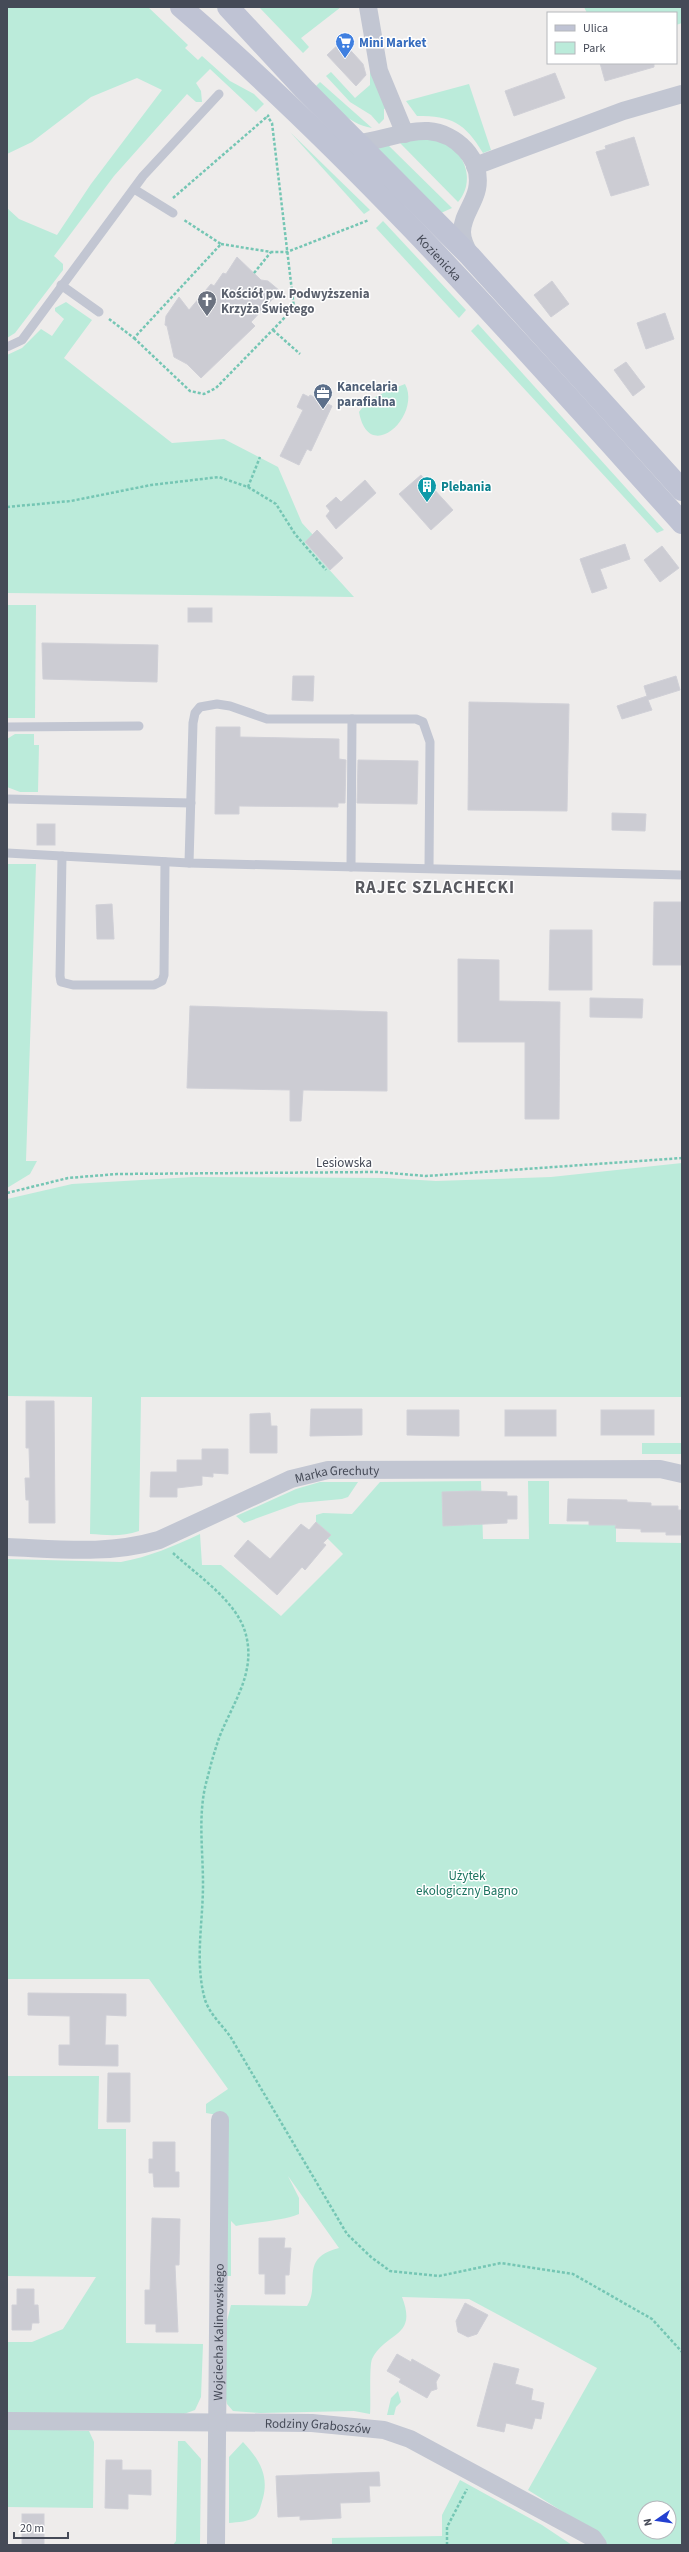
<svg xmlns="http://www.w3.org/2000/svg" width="689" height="2552" font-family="'Source Sans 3',sans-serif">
	<rect width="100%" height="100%" fill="#eeeceb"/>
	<g fill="#bbebda" fill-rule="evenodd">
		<path d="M7 7H148L188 45 185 48 198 60 202 56 230 81 254 94 264 104 256 112 210 69 196 83 201 91 202 102H196L187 94 114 176 54 256 63 264V270L15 333 7 338V208L19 219 57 235 91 184 162 90 137 78 91 97 32 142 7 154Z"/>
		<path d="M259 7H341L301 38 309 47 303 53Z"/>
		<path d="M584 7H682V23L676 25V13H587Z"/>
		<path d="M370 70 389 107 384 109V119L379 124 371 115 350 102 326 76 331 72 355 98 370 85Z"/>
		<path d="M320 82 372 128C347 124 333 104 316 86Z"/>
		<path d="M469 84 491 150 483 153C465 123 452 116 417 116L406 101Z"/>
		<path d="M290 132 370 210 364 214Z"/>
		<path d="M430 137C460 142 479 177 458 202L400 143Z"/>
		<path d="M387 144 452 208 441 213 375 147Z"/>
		<path d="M383 221 466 310 459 318 376 228Z"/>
		<path d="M66 302 92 320 64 358 172 443 224 439 278 467 302 523 313 535 305 543 354 597 7 593V355L22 348 41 329 52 336 64 319 55 311V308Z"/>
		<path d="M478 324 664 530 657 533 471 331Z"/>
		<path d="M405 384C422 415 369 466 359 412 370 396 388 391 405 384Z"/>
		<path d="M7 605H36L35 718H7Z"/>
		<path d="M15 734H34V745H39L38 792H20L7 787V739Z"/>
		<path d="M7 864H36L26 1161H37L30 1174 7 1188Z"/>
		<path d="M682 1163V1397H141L139 1531C122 1537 107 1535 90 1534L92 1397 7 1396V1199L72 1184 193 1177 387 1178 436 1181 551 1177Z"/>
		<rect x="642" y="1443" width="40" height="11"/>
		<path d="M481 1481 483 1539H529L528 1481H549V1524L616 1525V1542L682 1543V2545H606L597 2533 528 2490 597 2368 469 2299 402 2297C418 2338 386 2331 372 2359 369 2366 371 2404 370 2414L354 2411 260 2413 233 2411 227 2404 225 2394 227 2321 231 2305 307 2306C321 2284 298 2258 339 2248L288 2176 299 2198V2214C283 2221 255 2222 236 2226L231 2221V2276H224L223 2116 206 2113V2104L228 2089 149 1979H7V1559L121 1562C149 1557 174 1546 200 1534L202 1565H221L281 1616 343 1554 327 1538 331 1535 316 1522V1515L323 1513 352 1514 380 1482ZM645 2508H669V2532H645Z"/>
		<path d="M320 1482H358L348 1497 342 1499 299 1503 244 1523 236 1516 296 1489Z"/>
		<path d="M7 2076H99L98 2129H126V2343L203 2344 201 2397 195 2410 184 2414 7 2415V2342H32L63 2329 96 2277 7 2276Z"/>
		<path d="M398 2391 401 2402 396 2407 394 2415H387L391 2398Z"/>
		<path d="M7 2428 89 2431 94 2442 93 2508 7 2507Z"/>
		<path d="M178 2441H185L201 2459 200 2545H173L176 2541Z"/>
		<path d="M243 2442C259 2459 269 2475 263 2498 261 2504 260 2511 256 2516 250 2522 237 2522 229 2523V2457Z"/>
		<path d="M460 2480 542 2525 572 2545H332V2538L442 2536V2515Z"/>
	</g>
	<g fill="#ccccd3" stroke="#d0d0d7">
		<path d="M342 41 363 64 366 75 356 86 327 55Z"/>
		<path d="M600 63H654V67L605 81Z"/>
		<path d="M555 73 565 98 514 116 505 91Z"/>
		<path d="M634 137 649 185 611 196 596 152 606 149 605 146Z"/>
		<path d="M237 257 261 280 268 281 280 291 251 322 255 326 201 378 187 364 174 357 167 326 165 325 166 316 179 297 189 310 211 284 214 286 223 273 226 274Z"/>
		<path d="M552 281 569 304 551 317 534 295Z"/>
		<path d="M665 313 674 339 646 349 637 323Z"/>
		<path d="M626 362 645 387 633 396 614 370Z"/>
		<path d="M303 394 309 397 310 395 332 406 311 451 307 449 299 465 280 456 303 410 297 407Z"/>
		<path d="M421 475 453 510 431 530 399 494Z"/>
		<path d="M365 480 376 493 336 529 326 516 330 511 326 506 336 497 341 502Z"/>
		<path d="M317 530 343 558 330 570 305 542Z"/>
		<path d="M625 544 630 559 600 569 607 588 592 593 580 559Z"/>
		<path d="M662 546 679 568 660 582 644 560Z"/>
		<rect x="188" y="608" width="24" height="14"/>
		<path d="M42 643 158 645 157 682 43 679Z"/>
		<path d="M293 676H314L313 701 292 700Z"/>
		<path d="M676 676 680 690 648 700 652 710 622 719 617 706 647 696 644 686Z"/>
		<path d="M469 702 569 704 567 811 468 810Z"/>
		<path d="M216 727H240V737L339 739V759L346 760 345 803H338V807L239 806V814H215Z"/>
		<path d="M358 760 418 761 417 804 357 803Z"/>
		<path d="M612 813 646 814 645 831 612 830Z"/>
		<rect x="37" y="824" width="18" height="21"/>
		<path d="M654 902H682V965H653Z"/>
		<path d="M112 904 114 939H97L96 905Z"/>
		<path d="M550 930H592V990H549Z"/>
		<path d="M458 959 499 960V1001L560 1002 559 1119H525V1042H458Z"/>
		<path d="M590 998 643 999 642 1018 590 1017Z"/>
		<path d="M190 1006 387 1012V1091L303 1090 301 1121H290V1090L187 1088Z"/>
		<path d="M26 1401H54L55 1523H29V1500H26L25 1478H30L29 1448H26Z"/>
		<path d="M311 1409H362V1435L310 1436Z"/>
		<path d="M407 1410H459V1436L407 1435Z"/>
		<rect x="505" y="1410" width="51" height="26"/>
		<rect x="601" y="1410" width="53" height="25"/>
		<path d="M270 1413 271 1426H277V1453H250V1414Z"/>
		<path d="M202 1449H228V1474L213 1473V1477L202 1476V1485L177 1488V1497H150L151 1472H177V1460H202Z"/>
		<path d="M474 1491 507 1492V1496H517V1519H507V1523L443 1526 442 1492Z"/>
		<path d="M568 1499 627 1500V1502L651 1503V1506H678V1510H682V1535H666V1532H641V1529L615 1528 616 1525H589V1521H567Z"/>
		<path d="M316 1522 331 1535 323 1543 326 1545 305 1570 302 1567 277 1595 234 1556 248 1540 270 1559 301 1524 309 1530Z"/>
		<path d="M28 1993 126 1994V2016L106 2015 105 2045H118V2066L59 2065V2045H70V2016L28 2015Z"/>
		<path d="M108 2073H130V2122H107Z"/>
		<path d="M153 2142H175V2172H179V2187H154L153 2173H149V2159H153Z"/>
		<path d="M152 2218 180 2219 179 2265H175L178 2332H156V2324H145V2290H150Z"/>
		<path d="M259 2238H285L284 2248H291L289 2275H285V2294H265V2274H259Z"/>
		<path d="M17 2289H34V2305H38L39 2323H32L31 2330H12V2305H17Z"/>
		<path d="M465 2303 488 2315 477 2334 468 2337 458 2332 456 2321Z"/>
		<path d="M397 2354 411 2362 412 2359 440 2375 436 2382 437 2389 431 2391 427 2398 399 2382 401 2379 387 2371Z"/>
		<path d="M494 2363 519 2369 515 2384 533 2389 531 2400 544 2403 541 2419 535 2418 532 2429 506 2423 504 2432 477 2426Z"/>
		<path d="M106 2460H122V2470H151V2495L128 2494V2509L105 2508Z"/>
		<path d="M379 2472 380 2486H369L370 2502 340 2503 341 2518 300 2520V2516L278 2517 276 2476Z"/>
		<rect x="22" y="2514" width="22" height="31"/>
	</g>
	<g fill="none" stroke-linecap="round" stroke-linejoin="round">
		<g stroke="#75c6b4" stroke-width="2.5" stroke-dasharray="3 2" stroke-linecap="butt">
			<path d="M173 198 269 115"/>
			<path d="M221 244 271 252H287L369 220"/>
			<path d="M254 273 271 252"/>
			<path d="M109 319 134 338 221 244 184 220"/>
			<path d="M273 330 300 354"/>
			<path d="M134 338 190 391 204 394 216 388 294 308 272 123 267 116"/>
			<path d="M248 487 276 504 295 534 326 570"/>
			<path d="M7 507 71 501 151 485 219 477 248 487 260 457"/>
			<path d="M7 1193 68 1178 117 1174 377 1172 426 1176 682 1158"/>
			<path d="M173 1553C198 1576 238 1602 246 1635 256 1674 232 1704 219 1738 215 1750 211 1763 208 1776 197 1811 203 1848 203 1884 203 1922 195 1959 204 1996 207 2011 221 2024 230 2036L347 2234 371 2257 390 2271 439 2276 501 2263 573 2274 652 2319 682 2352"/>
			<path d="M447 2545V2527L467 2489"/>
		</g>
		<g stroke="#c2c6d2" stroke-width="9">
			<path d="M134 189 173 213"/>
			<path d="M61 285 99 312"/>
			<path d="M7 347 22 340 143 176 219 94"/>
			<path d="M7 727 139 726"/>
			<path d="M7 799 191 803"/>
			<path d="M7 853 189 863 682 875"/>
			<path d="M62 856 60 976 61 982 73 985H154L162 981 164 975 165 862"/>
			<path d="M189 863 193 723 195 713 200 707 217 704 230 706 267 719H416L423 722 430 742 429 868"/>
			<path d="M351 867 352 719"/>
		</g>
		<g stroke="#c2c6d2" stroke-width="18">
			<path d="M368 7 379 71 405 134"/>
			<path d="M358 143C381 141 404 130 428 131 456 133 483 159 477 189 474 204 462 216 462 232 462 241 466 248 470 255"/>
			<path d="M475 166 623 111 682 94"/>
			<path id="s1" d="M7 1547C59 1549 108 1555 159 1540L291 1479 328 1470 660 1469 682 1474"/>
			<path id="s2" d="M7 2421 312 2423 384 2430 410 2439 593 2538 598 2545"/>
			<path id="s3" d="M216 2545 220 2120"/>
		</g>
		<g stroke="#bfc3d4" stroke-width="22">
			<path id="s4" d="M181 7C363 164 521 345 682 523"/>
			<path d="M228 7 304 89 470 256 682 490"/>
		</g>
	</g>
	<defs>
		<g id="supermarket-pin" transform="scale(1)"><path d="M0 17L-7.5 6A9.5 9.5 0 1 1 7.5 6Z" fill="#3f7fe0" stroke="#fff"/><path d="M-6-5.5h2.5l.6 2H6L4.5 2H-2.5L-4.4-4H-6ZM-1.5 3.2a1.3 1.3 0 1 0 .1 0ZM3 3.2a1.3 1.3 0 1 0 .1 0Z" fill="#fff"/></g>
		<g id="church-pin" transform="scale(1)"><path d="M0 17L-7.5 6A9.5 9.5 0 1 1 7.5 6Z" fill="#6b7280" stroke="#fff"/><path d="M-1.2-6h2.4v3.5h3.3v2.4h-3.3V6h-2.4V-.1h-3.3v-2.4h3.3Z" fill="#fff"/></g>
		<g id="office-pin" transform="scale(1)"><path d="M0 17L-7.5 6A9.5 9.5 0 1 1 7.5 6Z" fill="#5c6f8a" stroke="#fff"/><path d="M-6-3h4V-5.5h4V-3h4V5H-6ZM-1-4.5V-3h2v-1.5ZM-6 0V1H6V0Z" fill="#fff"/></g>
		<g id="building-pin" transform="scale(1)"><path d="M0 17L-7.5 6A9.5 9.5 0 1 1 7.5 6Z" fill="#0f9aa8" stroke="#fff"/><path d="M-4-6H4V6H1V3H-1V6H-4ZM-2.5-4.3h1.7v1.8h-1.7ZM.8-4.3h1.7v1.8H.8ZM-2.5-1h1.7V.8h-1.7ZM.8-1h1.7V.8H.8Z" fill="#fff"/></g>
	</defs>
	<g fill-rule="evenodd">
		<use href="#supermarket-pin" x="345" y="42"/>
		<use href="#church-pin" x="207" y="300"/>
		<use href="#office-pin" x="323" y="393"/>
		<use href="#building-pin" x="427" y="486"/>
	</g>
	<g text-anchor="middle" stroke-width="3" stroke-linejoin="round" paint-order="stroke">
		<g font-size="13" font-weight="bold" fill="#366cbe" stroke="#fff" text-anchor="start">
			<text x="359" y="47">Mini Market</text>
		</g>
		<g font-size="13" fill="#454a57" stroke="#fff">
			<text dy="5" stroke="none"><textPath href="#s4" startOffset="360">Kozienicka</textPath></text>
			<text x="344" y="1167">Lesiowska</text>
			<text dy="5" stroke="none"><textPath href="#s1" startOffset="345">Marka Grechuty</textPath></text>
			<text dy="5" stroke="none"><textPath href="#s3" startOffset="213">Wojciecha Kalinowskiego</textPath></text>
			<text dy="5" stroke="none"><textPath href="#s2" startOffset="311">Rodziny Graboszów</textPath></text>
		</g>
		<g font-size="13" font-weight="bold" fill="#5b616d" stroke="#fff" text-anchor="start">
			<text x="221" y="298">Kościół pw. Podwyższenia<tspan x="221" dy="15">Krzyża Świętego</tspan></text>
		</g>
		<g font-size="13" font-weight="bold" fill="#4e5e75" stroke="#fff" text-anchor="start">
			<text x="337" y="391">Kancelaria<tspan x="337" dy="15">parafialna</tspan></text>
		</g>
		<g font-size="13" font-weight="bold" fill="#0d838f" stroke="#fff" text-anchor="start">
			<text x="441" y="491">Plebania</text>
		</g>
		<g font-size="13" fill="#1b735f" stroke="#fff">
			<text x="467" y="1880">Użytek<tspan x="467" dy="15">ekologiczny Bagno</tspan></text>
		</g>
		<g font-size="17" font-weight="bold" letter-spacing="1" fill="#595a60" stroke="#fff">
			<text x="435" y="893">RAJEC SZLACHECKI</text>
		</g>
	</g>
	<rect width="689" height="2552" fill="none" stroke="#454a57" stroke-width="16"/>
	<rect x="547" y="12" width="130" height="52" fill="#ffffff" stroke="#b5b7bc"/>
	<rect x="555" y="25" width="20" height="6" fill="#bfc3d4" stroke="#b5b7bc"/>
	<text x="583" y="32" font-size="12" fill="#454a57">Ulica</text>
	<rect x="555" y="42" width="20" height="12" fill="#bbebda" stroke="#b5b7bc"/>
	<text x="583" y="52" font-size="12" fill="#454a57">Park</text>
	<g transform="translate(657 2520) rotate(257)"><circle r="19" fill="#ffffff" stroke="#b5b7bc"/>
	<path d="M0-3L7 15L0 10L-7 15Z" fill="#2340d1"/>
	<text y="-6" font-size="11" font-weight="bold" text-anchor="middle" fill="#454a57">N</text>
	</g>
	<path d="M14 2532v6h54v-6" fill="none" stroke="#454a57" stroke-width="2"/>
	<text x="20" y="2532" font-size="12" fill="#454a57" stroke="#ffffff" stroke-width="3" paint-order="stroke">20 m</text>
</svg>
